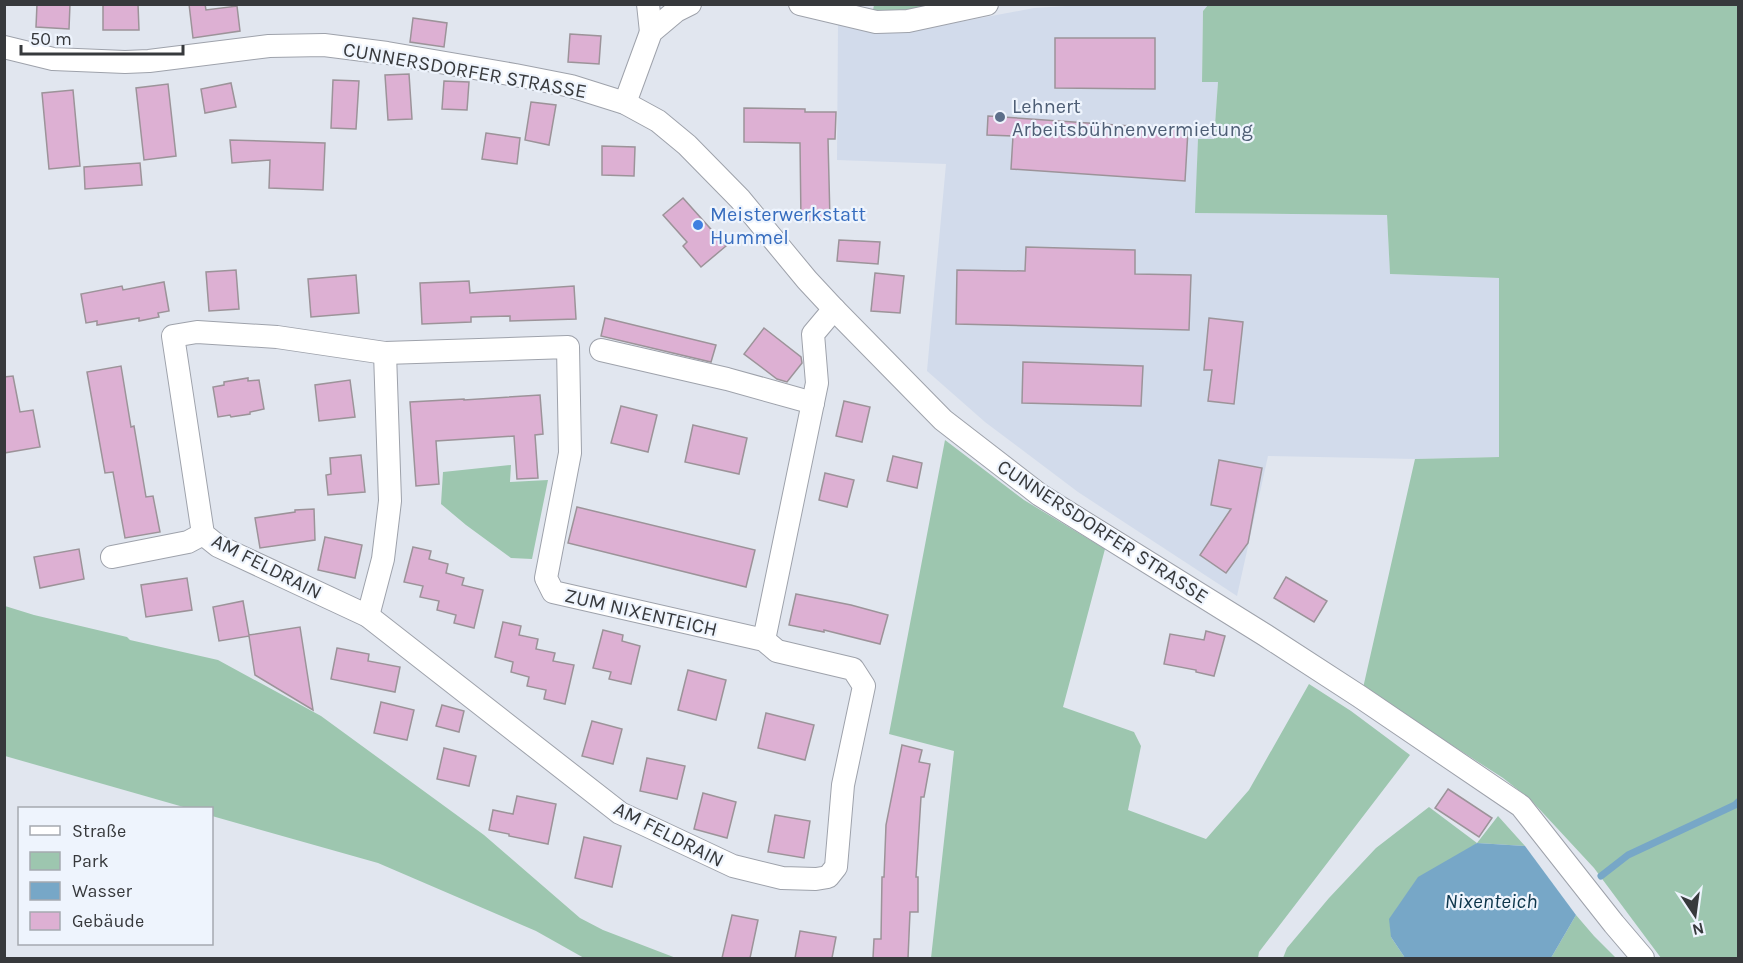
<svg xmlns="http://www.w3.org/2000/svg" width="1743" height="963" font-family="Karla,sans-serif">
	<rect width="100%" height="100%" fill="#e1e6ef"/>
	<path fill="#d2dbeb" d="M1098 4 1208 5 1203 11 1202 82H1218L1214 140H1198L1196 213 1387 215 1390 274 1500 278 1499 457 1415 459 1268 456 1237 596 1078 492 985 422 927 371 946 164 837 160 838 25 868 30H917L1034 8Z"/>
	<g fill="#9dc6af">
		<path d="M874 5H947L908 11 873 10Z"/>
		<path d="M1208 5H1738V958H1661L1594 868 1530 799 1503 778 1363 688 1415 459 1499 457V278L1390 274 1387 215 1195 213 1198 139H1214L1218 82H1202L1203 11Z"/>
		<path d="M945 440 1024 500 1105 549 1063 707 1134 732 1141 746 1128 810 1206 839 1249 790 1309 684 1351 711 1410 755 1259 952 1258 958H931L954 751 889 734Z"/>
		<path d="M511 465 510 482 548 480 532 559 511 558 466 525 441 504 443 472Z"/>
		<path d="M5 606 34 615 127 637 130 640 218 660 321 716 484 835 580 918 603 930 676 958H584L536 931 378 863 212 816V808H187L5 756Z"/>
		<path d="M1429 807 1477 843 1498 816 1525 846 1477 843 1391 937 1405 958H1283L1287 948 1329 898 1376 848Z"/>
		<path d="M1576 915 1594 936 1616 958H1551Z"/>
	</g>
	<path fill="#77a7c7" d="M1477 843 1525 846 1576 915 1551 958H1405L1391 937 1389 919 1418 877Z"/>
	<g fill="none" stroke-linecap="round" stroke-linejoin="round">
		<path stroke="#77a7c7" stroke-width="7" d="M1601 876 1628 855 1735 805 1738 802"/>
	</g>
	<g fill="#ddb0d3" stroke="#9c9399" stroke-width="1.5">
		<path d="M37 4H70L69 29 36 27Z"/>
		<path d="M103 4H138L139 30H103Z"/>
		<path d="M189 4H205L206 10 237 6 240 31 193 38Z"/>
		<path d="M413 18 447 23 444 47 410 42Z"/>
		<path d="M570 34 601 36 599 64 568 62Z"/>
		<path d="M1055 38H1155V89L1055 88Z"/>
		<path d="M409 74 412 119 388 120 385 75Z"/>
		<path d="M333 80 359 81 356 129 331 128Z"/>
		<path d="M444 81 469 82 467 110 442 109Z"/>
		<path d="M231 83 236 107 205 113 201 89Z"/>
		<path d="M168 84 176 156 144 160 136 88Z"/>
		<path d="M73 90 80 166 49 169 42 93Z"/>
		<path d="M531 102 556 105 549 145 525 140Z"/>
		<path d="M744 108 805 109V112H836L835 139H828L830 220 801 221 800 143 744 142Z"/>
		<path d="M988 116 1188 130 1185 181 1011 169 1013 136 987 135Z"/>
		<path d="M486 133 520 138 517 164 482 159Z"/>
		<path d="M230 140 325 143 323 190 269 188 270 160 232 163Z"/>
		<path d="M602 146 635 147 634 176 602 175Z"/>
		<path d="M140 163 142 185 85 189 84 167Z"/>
		<path d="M683 198 726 246 701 267 683 246 687 242 663 215Z"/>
		<path d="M839 240 880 242 878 264 837 261Z"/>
		<path d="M1026 247 1135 250V274L1191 275 1189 330 956 324 957 270 1025 271Z"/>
		<path d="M236 270 239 309 209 311 206 272Z"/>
		<path d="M875 273 904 276 900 313 871 311Z"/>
		<path d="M356 275 359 313 311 317 308 279Z"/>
		<path d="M469 281 470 293 574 286 576 319 510 321V316L471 317V322L422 324 420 283Z"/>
		<path d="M164 282 169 311 158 313 159 317 139 321V318L97 325V321L86 323 81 294 122 286 123 290Z"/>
		<path d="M605 318 716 345 711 362 601 336Z"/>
		<path d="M1209 318 1243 322 1234 404 1208 401 1212 370H1204Z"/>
		<path d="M764 328 801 357 802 363 787 382 777 379 744 354Z"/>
		<path d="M1023 362 1143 366 1141 406 1022 403Z"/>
		<path d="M121 366 131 427 134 426 146 497 153 496 160 532 125 538 113 472 105 473 87 372Z"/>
		<path d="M13 376 20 412 33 410 40 447 4 453V377Z"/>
		<path d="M248 378V381L259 380 264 409 250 412V414L231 417 230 415 218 417 213 387 224 385V382Z"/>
		<path d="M350 380 355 417 319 421 315 385Z"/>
		<path d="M540 395 543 434 535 435 538 478 517 479 514 436 436 441 439 484 416 486 410 402 464 399V400Z"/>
		<path d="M844 401 870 407 862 442 836 436Z"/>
		<path d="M621 406 657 415 648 452 611 443Z"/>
		<path d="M693 425 747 438 739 474 685 462Z"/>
		<path d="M361 455 365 492 328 495 326 475 331 474 330 458Z"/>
		<path d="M893 456 922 463 917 488 887 481Z"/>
		<path d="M1219 460 1262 468 1248 543 1226 573 1200 555 1231 509 1211 505Z"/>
		<path d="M825 473 854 480 847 507 819 500Z"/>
		<path d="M577 507 755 550 746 587 568 543Z"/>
		<path d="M314 509 315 540 260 548 255 518 295 512V510Z"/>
		<path d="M325 537 362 545 355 578 318 570Z"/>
		<path d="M413 547 431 551 429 559 448 564 446 573 464 578 462 585 483 590 474 628 454 623 456 615 437 610 439 601 420 597 423 586 404 582Z"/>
		<path d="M79 549 84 579 40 588 34 557Z"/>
		<path d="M1286 577 1327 601 1314 622 1274 598Z"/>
		<path d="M187 578 192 610 146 617 141 585Z"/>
		<path d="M796 594 851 605 888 615 880 644 824 630V632L789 625Z"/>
		<path d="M243 601 249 635 300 627 313 710 255 675 249 636 219 641 213 607Z"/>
		<path d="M503 622 521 626 519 635 538 639 536 649 555 653 553 661 574 665 565 704 544 699 546 690 527 686 529 677 511 672 513 662 495 657Z"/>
		<path d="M603 630 623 635 622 641 640 646 631 684 609 679 611 672 593 668Z"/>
		<path d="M1206 631 1225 636 1214 676 1196 672V670L1164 664 1170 634 1204 640Z"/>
		<path d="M337 648 369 654 368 661 400 667 395 692 331 679Z"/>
		<path d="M688 670 726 680 716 720 678 710Z"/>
		<path d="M381 702 414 710 407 740 374 733Z"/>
		<path d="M442 705 464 711 459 732 436 726Z"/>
		<path d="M766 713 814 725 805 760 758 748Z"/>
		<path d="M592 721 622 729 613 764 582 756Z"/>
		<path d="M902 745 922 750 919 762 930 764 924 797H921L916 877H918V912H910L908 958H873L874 939H881L882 877H884L886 825Z"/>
		<path d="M444 748 476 756 469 786 437 779Z"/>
		<path d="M647 758 685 766 677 799 640 791Z"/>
		<path d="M1448 789 1492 818 1479 837 1435 808Z"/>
		<path d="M703 793 736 802 727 838 694 829Z"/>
		<path d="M517 796 556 804 548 844 509 836V834L489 830 493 810 513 814Z"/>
		<path d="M775 815 810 821 804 858 768 852Z"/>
		<path d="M584 837 621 846 612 887 575 878Z"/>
		<path d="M732 915 758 920 750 958H722Z"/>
		<path d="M800 931 836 937 832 958H795Z"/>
	</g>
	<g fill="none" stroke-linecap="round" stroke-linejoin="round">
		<g stroke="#9ea2ab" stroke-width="24">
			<g id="minor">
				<path d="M648 4 651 32"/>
				<path d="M800 4 876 22 908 21 987 4"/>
				<path d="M4 47 53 59 125 62 149 61 269 46 324 45 387 53 515 75 571 86 625 103 658 121 687 145 740 199 807 280 834 309 943 420 1040 495 1265 635 1359 696 1521 806 1614 924 1643 958"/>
				<path d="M625 103 651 32 676 11 690 4"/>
				<path d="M601 350 727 379 813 403"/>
				<path d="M112 557 188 542 203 534"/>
				<path d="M368 616 383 559 390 501 385 353"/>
				<path d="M764 640 553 592 546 578 570 453 568 347 385 353 277 337 197 332 173 336 203 534 218 546 368 616 620 813 733 866 782 878 816 879 828 877 836 867 843 785 864 686 853 669 777 651 764 640 817 383 813 334 834 309"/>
			</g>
		</g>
		<use href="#minor" stroke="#fff" stroke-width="22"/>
	</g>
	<circle fill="#5c6f8a" stroke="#eef4fd" stroke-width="2" cx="1000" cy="117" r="6"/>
	<circle fill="#3f7fe0" stroke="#eef4fd" stroke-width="2" cx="698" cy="225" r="6"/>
	<g text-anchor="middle" stroke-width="4.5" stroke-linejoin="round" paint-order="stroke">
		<g font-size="20" fill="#37393c" stroke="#eef4fd">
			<text transform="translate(465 70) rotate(10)" y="7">CUNNERSDORFER STRASSE</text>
			<text transform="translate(1103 531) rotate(33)" y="7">CUNNERSDORFER STRASSE</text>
			<text transform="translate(267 566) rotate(27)" y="7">AM FELDRAIN</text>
			<text transform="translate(641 612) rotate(13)" y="7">ZUM NIXENTEICH</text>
			<text transform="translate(669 834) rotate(27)" y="7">AM FELDRAIN</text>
		</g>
		<g font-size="20" fill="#4e5e75" stroke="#eef4fd" text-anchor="start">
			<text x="1012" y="113">Lehnert<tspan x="1012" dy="23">Arbeitsbühnenvermietung</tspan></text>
		</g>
		<g font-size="20" fill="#366cbe" stroke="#eef4fd" text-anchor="start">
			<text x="710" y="221">Meisterwerkstatt<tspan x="710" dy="23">Hummel</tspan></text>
		</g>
		<g font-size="21" font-style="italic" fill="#0c354b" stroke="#eef4fd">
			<text x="1491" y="908">Nixenteich</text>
		</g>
	</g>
	<rect width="1743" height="963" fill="none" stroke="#37393c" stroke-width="12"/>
	<rect x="18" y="807" width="195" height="138" fill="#eef4fd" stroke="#a5a9b0" stroke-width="1.5"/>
	<rect x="30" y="826" width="30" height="9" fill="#ffffff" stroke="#a5a9b0" stroke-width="1.5"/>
	<text x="72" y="837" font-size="18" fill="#37393c">Straße</text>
	<rect x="30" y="852" width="30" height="18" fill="#9dc6af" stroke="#a5a9b0" stroke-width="1.5"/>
	<text x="72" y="867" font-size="18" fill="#37393c">Park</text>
	<rect x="30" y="882" width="30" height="18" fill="#77a7c7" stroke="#a5a9b0" stroke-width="1.5"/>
	<text x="72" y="897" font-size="18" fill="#37393c">Wasser</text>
	<rect x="30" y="912" width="30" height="18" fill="#ddb0d3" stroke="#a5a9b0" stroke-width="1.5"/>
	<text x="72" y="927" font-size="18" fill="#37393c">Gebäude</text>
	<g transform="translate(1695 915) rotate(167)" stroke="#eef4fd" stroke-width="4.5" paint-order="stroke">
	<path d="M0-4.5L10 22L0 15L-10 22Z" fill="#37393c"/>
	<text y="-9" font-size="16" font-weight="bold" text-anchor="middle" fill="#37393c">N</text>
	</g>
	<path d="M21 45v9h162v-9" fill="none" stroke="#37393c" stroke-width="3"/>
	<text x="30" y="45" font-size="18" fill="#37393c" stroke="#eef4fd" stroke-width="4.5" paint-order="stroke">50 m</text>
</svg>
